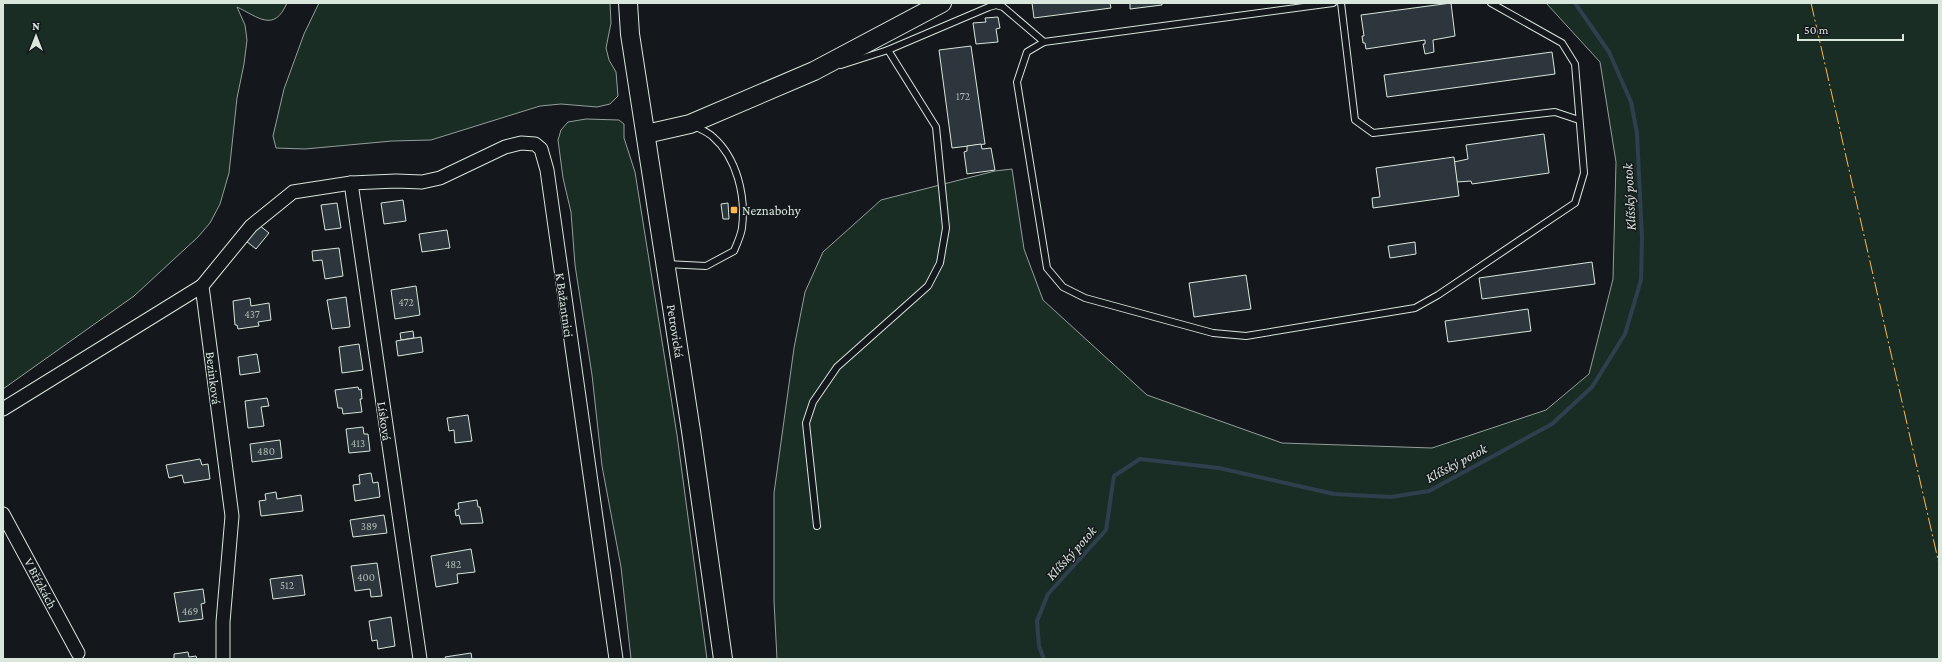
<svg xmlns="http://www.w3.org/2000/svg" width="1942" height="662" font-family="'Crimson Pro',serif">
	<rect width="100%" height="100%" fill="#14181c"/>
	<g fill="#1a2d24" stroke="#939e99">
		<path d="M3 3H287C274 33 258 17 237 7L245 25 247 40 244 64 237 98 229 173 220 204 210 223 198 237 134 296 3 389Z"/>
		<path d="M319 3H610L611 23 606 48 609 60 616 72 618 96 610 104 597 107 561 104 540 106 431 140 392 141 305 149 276 148 273 136 284 89 304 34Z"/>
		<path d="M1546 3H1939V659H777L774 601V493L794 348 805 292 823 252 881 200 995 171 1012 169 1024 249 1043 300 1147 395 1282 443 1432 448 1546 410 1589 374 1613 279 1616 162 1600 62Z"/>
		<path d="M586 119 619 120 624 124V138L635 172 677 435 707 659H631L621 567 602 466 592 375 575 265 571 212 563 178 558 140 561 130 568 122Z"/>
	</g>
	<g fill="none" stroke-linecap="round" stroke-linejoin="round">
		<path stroke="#2f3f4d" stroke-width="4" d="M1044 659 1039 646 1037 621 1048 594 1106 530 1114 476 1140 459 1219 468 1334 494 1391 497 1429 491 1552 424 1592 387 1625 334 1641 280 1642 238 1637 133 1631 102 1609 52 1575 3"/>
	</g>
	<g fill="#2c363c" stroke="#d8e6dc">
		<path d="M1032 3H1110L1111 8 1034 18Z"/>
		<path d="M1130 3H1162V5L1130 9Z"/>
		<path d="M1451 3 1455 36 1433 40 1434 52 1425 54 1423 44H1425V40L1366 49 1365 43H1363L1362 36H1364L1361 15Z"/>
		<path d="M998 17 1000 28 996 29 998 42 976 44 973 23 986 22 985 18Z"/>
		<path d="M971 46 985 144 952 148 939 50Z"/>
		<path d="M1552 52 1555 74 1387 97 1384 75Z"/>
		<path d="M1544 134 1549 173 1472 184 1471 181 1457 182 1454 162 1468 159 1466 145Z"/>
		<path d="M981 144 982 149 991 148 995 170 967 174 964 152 967 151V146Z"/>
		<path d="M1454 157 1459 196 1373 208 1372 198 1380 197 1376 168Z"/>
		<path d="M403 200 406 221 384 224 381 203Z"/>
		<path d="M337 203 341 228 325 230 321 205Z"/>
		<path d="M728 203 729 219H723L721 204Z"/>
		<path d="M259 225 269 233 256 249 246 241Z"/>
		<path d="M447 230 450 248 422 252 419 234Z"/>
		<path d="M1415 242 1416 254 1390 258 1388 246Z"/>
		<path d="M339 248 343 276 325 279 322 260 313 261 312 251Z"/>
		<path d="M1592 262 1595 284 1482 299 1479 278Z"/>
		<path d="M1246 275 1251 309 1194 317 1189 283Z"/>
		<path d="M416 286 420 315 395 319 391 290Z"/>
		<path d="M346 297 350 327 332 329 327 300Z"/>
		<path d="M250 298 251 306 269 303 271 320 258 322 259 326 238 329 237 325H235L233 301Z"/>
		<path d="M1528 309 1531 331 1448 342 1445 321Z"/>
		<path d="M413 331 414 338 401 340 400 333Z"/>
		<path d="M421 337 423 352 398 356 396 341Z"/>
		<path d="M359 344 363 370 342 373 339 347Z"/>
		<path d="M257 354 260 372 240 375 238 357Z"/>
		<path d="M358 387 359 390 361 389 362 399H360L362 412 343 414 342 408H338L335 390Z"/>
		<path d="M267 398 269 406 261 407 264 426 248 428 245 401Z"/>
		<path d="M468 415 472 441 455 443 454 430 449 431 447 418Z"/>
		<path d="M363 427 364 434H368L370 451 349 453 346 429Z"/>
		<path d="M280 440 282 458 252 462 250 444Z"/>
		<path d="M200 459 202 465 208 464 210 479 184 483 182 475 169 478 166 465Z"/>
		<path d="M371 473 373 483 378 482 380 497 355 501 353 485 360 484 359 475Z"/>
		<path d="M276 492 277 499 301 495 303 511 261 516 259 501 266 500 265 494Z"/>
		<path d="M477 500 478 507H480L483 523 461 524 459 515 456 516 455 510 459 509 458 503Z"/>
		<path d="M384 515 387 533 353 537 350 520Z"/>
		<path d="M471 549 475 572 457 574 458 583 436 587 431 556Z"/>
		<path d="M377 563 382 596 371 597 370 589 355 591 351 566Z"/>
		<path d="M302 575 305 595 273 599 270 579Z"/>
		<path d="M203 589 205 603 201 604 203 619 179 622 174 593Z"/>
		<path d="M391 617 395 646 378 649 377 640 372 641 369 621Z"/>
		<path d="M188 652 189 657 196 656 197 659H172L174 658V654Z"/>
		<path d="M471 653 472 659H446L445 657Z"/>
	</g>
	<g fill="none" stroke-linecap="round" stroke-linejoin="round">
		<g stroke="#d8e6dc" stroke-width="8">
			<g id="lane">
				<path d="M1333 3 1044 42 1027 52 1017 82 1047 268 1063 287 1085 298 1213 333 1246 336 1415 308 1438 295 1575 203 1584 173 1575 64 1562 43 1491 3"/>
				<path d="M1341 3 1355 120 1373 133 1555 112 1579 120"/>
				<path d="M841 65 888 50 989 7 996 5 1003 7 1044 42"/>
				<path d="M666 264 706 266 734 251C737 244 741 235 742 228 746 196 737 158 713 137 708 132 700 129 694 126"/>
				<path d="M817 526 806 423 813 402 837 367 928 286 940 263 946 228 936 127 888 50"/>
			</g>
		</g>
		<g stroke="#d8e6dc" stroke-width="15">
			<g id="street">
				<path d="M351 183 420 659"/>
				<path d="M3 409 202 286"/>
				<path d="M3 514 78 653"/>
				<path d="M223 659V622L232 516 202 286 251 226 293 192 351 183 396 181 422 182 440 178 505 147 521 143 535 144 541 149 547 170 616 659"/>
			</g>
		</g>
		<g stroke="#d8e6dc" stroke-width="20">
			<g id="secondary">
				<path d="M628 3 630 34 691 431 723 659"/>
				<path d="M646 134 690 124 814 71 942 3"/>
			</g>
		</g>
		<use href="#lane" stroke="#14181c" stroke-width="6"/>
		<use href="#street" stroke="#14181c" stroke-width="13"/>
		<use href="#secondary" stroke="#14181c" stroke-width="18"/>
		<path stroke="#ffb74d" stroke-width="1" stroke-dasharray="14 3 2 3" stroke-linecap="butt" d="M1811 3 1939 564"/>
	</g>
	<rect fill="#ffb74d" stroke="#14181c" stroke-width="1.5" x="730" y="206" width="8" height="8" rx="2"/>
	<g text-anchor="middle" stroke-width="3" stroke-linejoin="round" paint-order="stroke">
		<g font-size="11" fill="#adbab4">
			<text x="963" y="100">172</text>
			<text x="406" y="306">472</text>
			<text x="252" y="318">437</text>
			<text x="358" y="447">413</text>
			<text x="266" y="455">480</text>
			<text x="369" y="530">389</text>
			<text x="453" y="568">482</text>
			<text x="366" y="581">400</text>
			<text x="287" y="589">512</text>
			<text x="190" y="615">469</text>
		</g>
		<g font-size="13" fill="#d8e6dc" stroke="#14181c" text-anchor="start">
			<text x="742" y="215">Neznabohy</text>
		</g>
		<g font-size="13" fill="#d8e6dc" stroke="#14181c">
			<text transform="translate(565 305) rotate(82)" y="5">K Bažantnici</text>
			<text transform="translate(676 331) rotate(81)" y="5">Petrovická</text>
			<text transform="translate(214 378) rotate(83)" y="5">Bezinková</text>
			<text transform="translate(385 421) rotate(82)" y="5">Lísková</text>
			<text transform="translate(41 583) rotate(62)" y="5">V Břízkách</text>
		</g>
		<g font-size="14" font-style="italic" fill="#d8e6dc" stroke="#14181c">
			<text transform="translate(1629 197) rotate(-93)" y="5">Klíšský potok</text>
			<text transform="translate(1456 463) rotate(-28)" y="5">Klíšský potok</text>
			<text transform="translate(1071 553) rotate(-48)" y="5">Klíšský potok</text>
		</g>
	</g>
	<rect width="1942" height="662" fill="none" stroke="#d8e6dc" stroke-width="8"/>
	<g transform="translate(36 36)" stroke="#14181c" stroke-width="3" paint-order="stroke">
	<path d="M0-3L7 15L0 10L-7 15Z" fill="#d8e6dc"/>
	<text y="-6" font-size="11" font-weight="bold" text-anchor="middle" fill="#d8e6dc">N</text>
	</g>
	<path d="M1798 34v6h105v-6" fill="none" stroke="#d8e6dc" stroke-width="2"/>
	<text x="1804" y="34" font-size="12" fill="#d8e6dc" stroke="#14181c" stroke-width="3" paint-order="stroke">50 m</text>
</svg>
